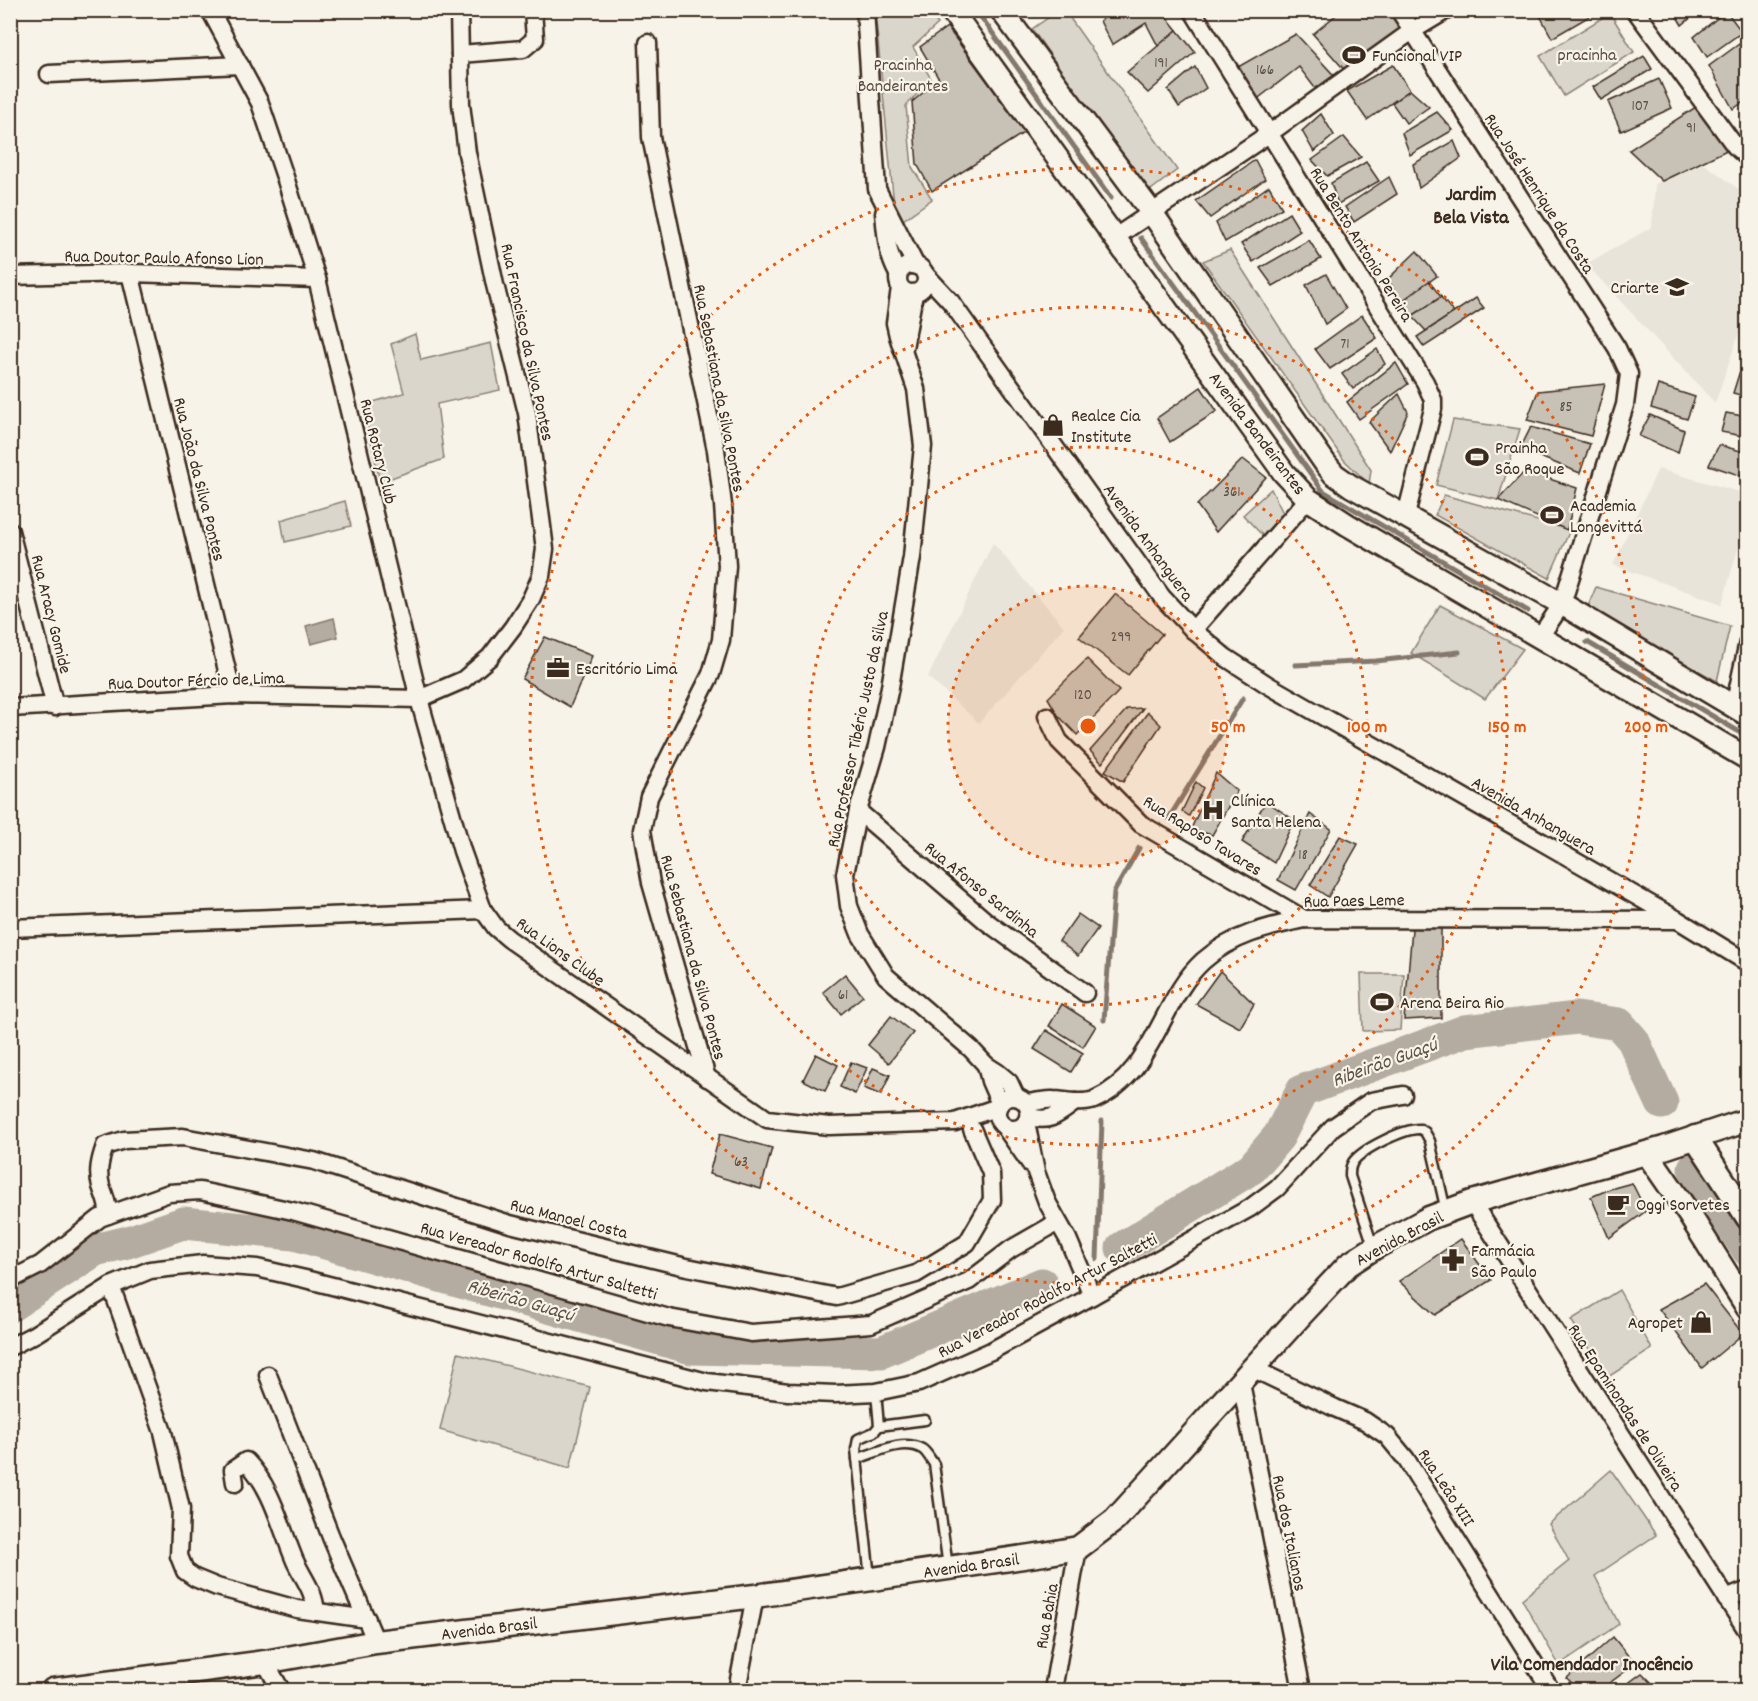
<svg xmlns="http://www.w3.org/2000/svg" width="1758" height="1701" font-family="Dekko,sans-serif">
	<rect width="100%" height="100%" fill="#f7f3e8"/>
	<filter id="ink" filterUnits="userSpaceOnUse"><feTurbulence type="fractalNoise" baseFrequency=".0167" numOctaves="2"/><feDisplacementMap in="SourceGraphic" scale="12" xChannelSelector="R" yChannelSelector="G"/><feConvolveMatrix kernelMatrix="1 2 1 2 8 2 1 2 1" color-interpolation-filters="sRGB"/></filter>
	<g filter="url(#ink)">
		<g fill="#e9e4d9">
			<path d="M1703 163 1747 195V310L1715 403 1586 264 1652 227 1655 184Z"/>
			<path d="M1658 469 1747 494V518L1722 604 1613 565Z"/>
			<path d="M993 543 1064 627 979 723 928 677Z"/>
		</g>
		<g fill="#dbd6cb" stroke="#8b8074" stroke-width="1.5">
			<path d="M926 10 938 24 913 47 931 79 906 106 912 167 932 199 899 223 893 195 876 21 881 11Z"/>
			<path d="M1058 11H1065L1177 170 1147 193 1032 29Z"/>
			<path d="M1610 13 1634 52 1564 96 1540 56Z"/>
			<path d="M1230 250 1371 470 1369 484 1344 460 1203 261Z"/>
			<path d="M415 334 421 360 491 343 500 390 437 404 444 459 380 482 363 405 404 393 391 344Z"/>
			<path d="M1453 420 1520 429 1498 500 1436 485Z"/>
			<path d="M1271 489 1285 517 1263 536 1243 515Z"/>
			<path d="M1444 495 1570 530 1549 578 1435 515Z"/>
			<path d="M345 501 351 526 285 542 281 520Z"/>
			<path d="M1596 587 1730 626 1717 681 1587 609Z"/>
			<path d="M1440 605 1523 649 1485 699 1411 653Z"/>
			<path d="M1361 974H1404L1400 1030 1363 1031Z"/>
			<path d="M1619 1290 1652 1349 1608 1377 1571 1320Z"/>
			<path d="M458 1353 590 1387 570 1468 440 1430Z"/>
			<path d="M1611 1470 1656 1535 1595 1576 1619 1624 1559 1665 1522 1599 1569 1561 1549 1524Z"/>
		</g>
		<path fill="#b4aca0" stroke="#84786c" stroke-width="1.5" d="M334 618 338 637 311 644 306 626Z"/>
		<g fill="none" stroke-linecap="round" stroke-linejoin="round">
			<g stroke="#84786c" stroke-width="5">
				<path d="M976 10 1111 198"/>
				<path d="M1141 238 1323 491 1528 611"/>
				<path d="M1587 642 1748 737"/>
				<path d="M1295 665 1376 661 1459 652"/>
				<path d="M1169 818 1243 698"/>
				<path d="M1104 1020 1114 892 1139 848"/>
				<path d="M1097 1259 1102 1121"/>
			</g>
			<g stroke="#b4aca0" stroke-width="33">
				<path d="M1694 1168 1748 1250"/>
				<path d="M1122 1248 1252 1168 1279 1136 1302 1091 1465 1031 1577 1018 1619 1024 1633 1040 1662 1103"/>
				<path d="M10 1306 95 1250 128 1242 183 1223 294 1234 691 1348 881 1352 1042 1284"/>
			</g>
		</g>
		<g fill="#c8c1b6" stroke="#3b2a1e" stroke-width="1.5">
			<path d="M1113 10H1161L1177 30 1158 46 1146 23 1112 45 1100 21Z"/>
			<path d="M1342 10H1397L1410 31 1349 75 1313 34Z"/>
			<path d="M1537 10H1600L1552 38Z"/>
			<path d="M1673 10H1700L1682 25Z"/>
			<path d="M1726 11 1742 32 1707 57 1694 37Z"/>
			<path d="M947 27 1025 132 932 191 917 164 912 102 939 79 920 47Z"/>
			<path d="M1177 30 1195 52 1148 93 1127 72Z"/>
			<path d="M1296 34 1340 82 1321 96 1299 67 1251 104 1231 71Z"/>
			<path d="M1739 44 1748 59V99L1733 109 1709 66Z"/>
			<path d="M1644 56 1652 69 1601 100 1593 87Z"/>
			<path d="M1393 65 1410 90 1367 120 1347 91Z"/>
			<path d="M1195 67 1206 88 1179 107 1168 90Z"/>
			<path d="M1659 79 1672 108 1621 131 1608 102Z"/>
			<path d="M1410 90 1429 107 1406 123 1392 103Z"/>
			<path d="M1699 105 1731 148 1662 181 1629 150Z"/>
			<path d="M1437 112 1453 130 1410 155 1402 133Z"/>
			<path d="M1321 114 1334 135 1314 152 1302 131Z"/>
			<path d="M1344 137 1361 157 1327 176 1312 160Z"/>
			<path d="M1454 141 1461 158 1419 188 1413 164Z"/>
			<path d="M1255 160 1265 179 1210 218 1196 201Z"/>
			<path d="M1366 162 1379 181 1338 204 1331 183Z"/>
			<path d="M1389 177 1397 194 1354 222 1345 207Z"/>
			<path d="M1269 186 1282 208 1225 242 1216 223Z"/>
			<path d="M1289 213 1300 231 1253 262 1241 244Z"/>
			<path d="M1309 240 1321 259 1273 286 1260 268Z"/>
			<path d="M1417 251 1437 276 1401 302 1388 279Z"/>
			<path d="M1326 274 1346 309 1325 324 1306 285Z"/>
			<path d="M1429 281 1441 297 1411 317 1401 302Z"/>
			<path d="M1441 297 1454 313 1426 331 1412 316Z"/>
			<path d="M1476 298 1484 308 1424 347 1417 337Z"/>
			<path d="M1362 315 1377 338 1330 369 1315 349Z"/>
			<path d="M1377 349 1385 364 1353 389 1342 374Z"/>
			<path d="M1396 363 1408 384 1359 419 1347 402Z"/>
			<path d="M1739 374 1748 376V397L1733 393Z"/>
			<path d="M1605 384 1591 436 1527 420 1538 391Z"/>
			<path d="M1658 385 1695 397 1687 419 1651 408Z"/>
			<path d="M1201 387 1217 411 1170 442 1157 418Z"/>
			<path d="M1399 394 1408 412 1390 451 1369 422Z"/>
			<path d="M1726 413 1748 417V437L1721 432Z"/>
			<path d="M1650 415 1684 430 1678 453 1639 436Z"/>
			<path d="M1531 427 1590 444 1580 473 1520 449Z"/>
			<path d="M1719 445 1748 453V478L1709 465Z"/>
			<path d="M1243 459 1266 477 1216 532 1197 505Z"/>
			<path d="M1525 471 1577 488 1567 530 1498 500Z"/>
			<path d="M1115 594 1162 634 1128 675 1079 637Z"/>
			<path d="M545 637 592 656 570 707 522 679Z"/>
			<path d="M1087 659 1119 691 1077 735 1058 715 1048 698Z"/>
			<path d="M1143 708 1102 763 1090 751 1127 709Z"/>
			<path d="M1148 712 1161 725 1123 782 1105 771Z"/>
			<path d="M1216 773 1237 791 1212 835 1191 829Z"/>
			<path d="M1196 782 1203 788 1189 816 1182 811Z"/>
			<path d="M1266 801 1294 820 1274 863 1242 842Z"/>
			<path d="M1310 814 1331 829 1296 890 1278 880Z"/>
			<path d="M1340 836 1358 844 1328 897 1310 885Z"/>
			<path d="M1078 914 1098 928 1078 956 1059 941Z"/>
			<path d="M1413 918H1441V1018L1404 1020Z"/>
			<path d="M1220 971 1254 1004 1240 1028 1196 1004Z"/>
			<path d="M845 974 863 996 841 1014 823 992Z"/>
			<path d="M1062 1004 1096 1026 1083 1047 1049 1026Z"/>
			<path d="M891 1016 913 1033 889 1063 868 1045Z"/>
			<path d="M1046 1030 1083 1053 1071 1072 1034 1049Z"/>
			<path d="M816 1054 838 1065 825 1091 803 1080Z"/>
			<path d="M851 1062 867 1068 855 1094 840 1087Z"/>
			<path d="M873 1068 890 1075 881 1095 864 1088Z"/>
			<path d="M720 1134 772 1148 761 1189 709 1174Z"/>
			<path d="M1632 1183 1646 1211 1609 1238 1591 1197 1610 1189Z"/>
			<path d="M1461 1239 1491 1280 1435 1315 1399 1281Z"/>
			<path d="M1704 1284 1743 1334 1702 1368 1659 1309Z"/>
			<path d="M1613 1637 1635 1664 1600 1690H1578L1567 1678Z"/>
			<path d="M1642 1673 1659 1690H1619Z"/>
		</g>
		<g fill="none" stroke-linecap="round" stroke-linejoin="round">
			<g stroke="#3b2a1e" stroke-width="13">
				<g id="service">
					<path d="M1373 1246 1350 1176C1350 1170 1350 1167 1353 1162 1362 1149 1405 1128 1420 1129L1425 1132 1430 1141 1446 1211"/>
					<path d="M879 1426 925 1420"/>
					<path d="M857 1459C876 1453 902 1438 922 1449 927 1452 930 1459 934 1464L948 1567"/>
					<path d="M870 1578 856 1449 858 1439 874 1432 879 1426 876 1392"/>
				</g>
			</g>
			<g stroke="#3b2a1e" stroke-width="21">
				<g id="minor">
					<path d="M210 10 260 103 285 177 317 279 419 699 462 851 483 910 496 928 509 939 767 1119 829 1126 955 1122 998 1107"/>
					<path d="M865 10 877 189 916 266"/>
					<path d="M1192 10 1425 382 1433 400V409L1406 515"/>
					<path d="M1399 10 1617 348 1629 374 1625 405 1562 604 1539 638"/>
					<path d="M1635 10 1735 146 1748 158"/>
					<path d="M648 43 651 137 716 450 723 505 727 566 721 640 711 674 649 797 642 830 651 883 707 1078"/>
					<path d="M460 54 523 49 535 39 533 10"/>
					<path d="M49 74 240 65"/>
					<path d="M884 213C886 234 887 255 898 274"/>
					<path d="M1114 238 1270 133 1412 31 1447 10"/>
					<circle cx="912" cy="279" r="14"/>
					<path d="M130 273 233 695"/>
					<path d="M925 274 951 302 1162 597 1193 630 1225 657 1268 685 1678 920 1748 963"/>
					<path d="M10 276 130 273 317 279"/>
					<path d="M900 288 895 323 898 336 916 389 923 446 912 557 890 687 877 747 858 811 845 874 849 906 860 934 886 976 971 1049 986 1065 997 1072 1009 1082 1016 1097"/>
					<path d="M904 348 914 294"/>
					<path d="M10 531 55 707"/>
					<path d="M1193 630 1308 499"/>
					<path d="M1734 707 1748 642"/>
					<path d="M10 708 233 695 419 699 463 680 490 657 513 627 531 599 541 576 545 549 527 413 495 285 467 153 461 104 459 10"/>
					<path d="M1047 716 1059 741 1141 824 1304 919"/>
					<path d="M858 811 987 922 1085 993"/>
					<path d="M10 928 483 910"/>
					<path d="M986 1065 990 1081 1000 1104"/>
					<circle cx="1013" cy="1113" r="16"/>
					<path d="M1026 1103C1035 1103 1044 1099 1053 1100 1066 1100 1081 1105 1094 1100 1154 1074 1160 1000 1203 961 1232 935 1268 927 1304 919L1677 920"/>
					<path d="M1028 1116C1049 1124 1059 1114 1075 1102"/>
					<path d="M1026 1122 1036 1172 1047 1202 1068 1239 1092 1296"/>
					<path d="M1004 1126 1032 1166"/>
					<path d="M1472 1202 1748 1632"/>
					<path d="M108 1215C109 1204 104 1196 101 1186 97 1172 100 1160 105 1146L124 1140 183 1137 314 1161 510 1224 682 1266 837 1297 916 1274 967 1243 992 1200 991 1173 972 1129"/>
					<path d="M10 1280 40 1265 100 1218 169 1193 200 1191 293 1211 669 1318 751 1333 871 1324 969 1281 1011 1249 1058 1222"/>
					<path d="M111 1286 163 1432 181 1509 179 1556 185 1571 195 1578 217 1587 297 1609 367 1619"/>
					<path d="M10 1347 35 1334 111 1286 150 1270 203 1264 257 1268 305 1279 707 1382 788 1392 835 1394 876 1392 919 1383 991 1351 1092 1296 1250 1208 1277 1188 1333 1127 1371 1101 1403 1095"/>
					<path d="M1252 1368 1335 1408 1365 1421 1387 1436 1406 1459 1551 1690"/>
					<path d="M268 1375 331 1537 376 1642"/>
					<path d="M1241 1383 1302 1690"/>
					<path d="M235 1483 233 1470 246 1461C272 1487 281 1528 295 1561 304 1580 314 1590 316 1612"/>
					<path d="M1726 1599 1748 1590"/>
					<path d="M265 1662 281 1690"/>
					<path d="M737 1690 755 1596"/>
					<path d="M1053 1690 1078 1548"/>
				</g>
			</g>
			<g stroke="#3b2a1e" stroke-width="26">
				<g id="tertiary">
					<path d="M951 10 1284 473 1308 499 1348 525 1748 759"/>
					<path d="M1001 10 1152 213 1325 463 1334 474 1351 486 1562 604 1748 715"/>
				</g>
			</g>
			<g stroke="#3b2a1e" stroke-width="27">
				<g id="secondary">
					<path d="M1695 1137 1748 1218"/>
					<path d="M1647 1153 1689 1214 1748 1308"/>
					<path d="M53 1690 265 1662 376 1642 755 1596 1044 1554 1078 1548 1115 1520 1301 1315 1348 1265 1374 1248 1429 1218 1472 1202 1664 1148 1748 1120"/>
				</g>
			</g>
			<use href="#service" stroke="#f7f3e8" stroke-width="8"/>
			<use href="#minor" stroke="#f7f3e8" stroke-width="16"/>
			<use href="#tertiary" stroke="#f7f3e8" stroke-width="21"/>
			<use href="#secondary" stroke="#f7f3e8" stroke-width="22"/>
		</g>
	</g>
	<circle cx="1088" cy="726" r="140" fill="#e8590c" fill-opacity=".12"/>
	<g fill="none" stroke="#e8590c" stroke-width="3" stroke-dasharray="3 6">
		<circle cx="1088" cy="726" r="140"/>
		<circle cx="1088" cy="726" r="279"/>
		<circle cx="1088" cy="726" r="419"/>
		<circle cx="1088" cy="726" r="558"/>
	</g>
	<defs>
		<g id="stadium-bare" transform="scale(1.8)"><path d="M0-5a6.5 5 0 1 0 0 10a6.5 5 0 1 0 0-10ZM-3.5-1.8h7v3.6h-7Z" fill="#3b2a1e" stroke="#f7f3e8" stroke-width="2.5" paint-order="stroke"/></g>
		<g id="school-bare" transform="scale(1.8)"><path d="M0-5L7-2L0 1L-7-2ZM-4 1L0 2.5L4 1V4Q0 6-4 4Z" fill="#3b2a1e" stroke="#f7f3e8" stroke-width="2.5" paint-order="stroke"/></g>
		<g id="shop-bare" transform="scale(1.8)"><path d="M-5-2.5h2.3a2.7 3.5 0 0 1 5.4 0H5L5.5 6h-11ZM-1.5-2.5h3a1.5 2.3 0 0 0-3 0Z" fill="#3b2a1e" stroke="#f7f3e8" stroke-width="2.5" paint-order="stroke"/></g>
		<g id="office-bare" transform="scale(1.8)"><path d="M-6-3h4V-5.5h4V-3h4V5H-6ZM-1-4.5V-3h2v-1.5ZM-6 0V1H6V0Z" fill="#3b2a1e" stroke="#f7f3e8" stroke-width="2.5" paint-order="stroke"/></g>
		<g id="hospital-bare" transform="scale(1.8)"><path d="M-5-5h3v3.5h4V-5h3V5h-3V1.5h-4V5h-3Z" fill="#3b2a1e" stroke="#f7f3e8" stroke-width="2.5" paint-order="stroke"/></g>
		<g id="cafe-bare" transform="scale(1.8)"><path d="M-5.5-4.5H6V0H3Q3 3.5 0 3.5H-2.5Q-5.5 3.5-5.5 0ZM3-3.2v2h1.7v-2ZM-6 4.5H4V6H-6Z" fill="#3b2a1e" stroke="#f7f3e8" stroke-width="2.5" paint-order="stroke"/></g>
		<g id="pharmacy-bare" transform="scale(1.8)"><path d="M-2-6h4v4h4v4h-4v4h-4v-4h-4v-4h4Z" fill="#3b2a1e" stroke="#f7f3e8" stroke-width="2.5" paint-order="stroke"/></g>
	</defs>
	<g fill-rule="evenodd">
		<use href="#stadium-bare" x="1354" y="55"/>
		<use href="#school-bare" x="1677" y="287"/>
		<use href="#shop-bare" x="1053" y="425"/>
		<use href="#stadium-bare" x="1477" y="457"/>
		<use href="#stadium-bare" x="1552" y="515"/>
		<use href="#office-bare" x="558" y="668"/>
		<use href="#hospital-bare" x="1213" y="810"/>
		<use href="#stadium-bare" x="1382" y="1002"/>
		<use href="#cafe-bare" x="1618" y="1204"/>
		<use href="#pharmacy-bare" x="1453" y="1260"/>
		<use href="#shop-bare" x="1701" y="1322"/>
	</g>
	<g text-anchor="middle" stroke-width="4.5" stroke-linejoin="round" paint-order="stroke">
		<g font-size="15" fill="#5e5044">
			<text x="1161" y="67">191</text>
			<text x="1265" y="74">166</text>
			<text x="1640" y="110">107</text>
			<text x="1691" y="132">91</text>
			<text x="1345" y="348">71</text>
			<text x="1566" y="411">85</text>
			<text x="1232" y="496">361</text>
			<text x="1121" y="641">299</text>
			<text x="1083" y="699">120</text>
			<text x="1303" y="859">18</text>
			<text x="843" y="999">61</text>
			<text x="741" y="1166">63</text>
		</g>
		<g font-size="18" fill="#5b4c41" stroke="#f7f3e8">
			<text x="1587" y="60">pracinha</text>
			<text x="903" y="70">Pracinha<tspan x="903" dy="21">Bandeirantes</tspan></text>
		</g>
		<g font-size="18" fill="#3b2a1e" stroke="#f7f3e8" text-anchor="start">
			<text x="1372" y="61">Funcional VIP</text>
			<text x="1659" y="293" text-anchor="end">Criarte</text>
			<text x="1071" y="421">Realce Cia<tspan x="1071" dy="21">Institute</tspan></text>
			<text x="1495" y="453">Prainha<tspan x="1495" dy="21">São Roque</tspan></text>
			<text x="1570" y="511">Academia<tspan x="1570" dy="21">Longevittá</tspan></text>
			<text x="576" y="674">Escritório Lima</text>
			<text x="1231" y="806">Clínica<tspan x="1231" dy="21">Santa Helena</tspan></text>
			<text x="1400" y="1008">Arena Beira Rio</text>
			<text x="1636" y="1210">Oggi Sorvetes</text>
			<text x="1471" y="1256">Farmácia<tspan x="1471" dy="21">São Paulo</tspan></text>
			<text x="1683" y="1328" text-anchor="end">Agropet</text>
		</g>
		<g font-size="18" fill="#3b2a1e" stroke="#f7f3e8">
			<text transform="translate(1540 193) rotate(57)" y="6">Rua José Henrique da Costa</text>
			<text transform="translate(1362 244) rotate(58)" y="6">Rua Bento Antonio Pereira</text>
			<text transform="translate(164 257) rotate(1)" y="6">Rua Doutor Paulo Afonso Lion</text>
			<text transform="translate(528 342) rotate(78)" y="6">Rua Francisco da Silva Pontes</text>
			<text transform="translate(720 388) rotate(79)" y="6">Rua Sebastiana da Silva Pontes</text>
			<text transform="translate(1258 433) rotate(53)" y="6">Avenida Bandeirantes</text>
			<text transform="translate(379 451) rotate(76)" y="6">Rua Rotary Club</text>
			<text transform="translate(200 479) rotate(76)" y="6">Rua João da Silva Pontes</text>
			<text transform="translate(1149 542) rotate(54)" y="6">Avenida Anhanguera</text>
			<text transform="translate(52 614) rotate(76)" y="6">Rua Aracy Gomide</text>
			<text transform="translate(196 680) rotate(-2)" y="6">Rua Doutor Fércio de Lima</text>
			<text transform="translate(857 729) rotate(-78)" y="6">Rua Professor Tibério Justo da Silva</text>
			<text transform="translate(1534 815) rotate(30)" y="6">Avenida Anhanguera</text>
			<text transform="translate(1203 835) rotate(32)" y="6">Rua Raposo Tavares</text>
			<text transform="translate(982 889) rotate(39)" y="6">Rua Afonso Sardinha</text>
			<text transform="translate(1354 900) rotate(-1)" y="6">Rua Paes Leme</text>
			<text transform="translate(561 951) rotate(36)" y="6">Rua Lions Clube</text>
			<text transform="translate(694 957) rotate(75)" y="6">Rua Sebastiana da Silva Pontes</text>
			<text transform="translate(569 1218) rotate(14)" y="6">Rua Manoel Costa</text>
			<text transform="translate(1399 1238) rotate(-28)" y="6">Avenida Brasil</text>
			<text transform="translate(539 1260) rotate(16)" y="6">Rua Vereador Rodolfo Artur Saltetti</text>
			<text transform="translate(1047 1295) rotate(-28)" y="6">Rua Vereador Rodolfo Artur Saltetti</text>
			<text transform="translate(1626 1407) rotate(57)" y="6">Rua Epaminondas de Oliveira</text>
			<text transform="translate(1447 1487) rotate(57)" y="6">Rua Leão XIII</text>
			<text transform="translate(1290 1533) rotate(79)" y="6">Rua dos Italianos</text>
			<text transform="translate(971 1565) rotate(-8)" y="6">Avenida Brasil</text>
			<text transform="translate(1046 1616) rotate(-80)" y="6">Rua Bahia</text>
			<text transform="translate(489 1628) rotate(-7)" y="6">Avenida Brasil</text>
		</g>
		<g font-size="20" font-weight="bold" fill="#3b2a1e" stroke="#f7f3e8">
			<text x="1471" y="200">Jardim<tspan x="1471" dy="23">Bela Vista</tspan></text>
			<text x="1592" y="1670">Vila Comendador Inocêncio</text>
		</g>
		<g font-size="20" font-style="italic" fill="#5f5145" stroke="#f7f3e8">
			<text transform="translate(1384 1061) rotate(-20)" y="7">Ribeirão Guaçú</text>
			<text transform="translate(521 1299) rotate(16)" y="7">Ribeirão Guaçú</text>
		</g>
	</g>
	<circle cx="1088" cy="726" r="9" fill="#e8590c" stroke="#f7f3e8" stroke-width="3"/>
	<g font-size="18" text-anchor="middle" font-weight="bold" fill="#e8590c" stroke="#f7f3e8" stroke-width="4.5" stroke-linejoin="round" paint-order="stroke">
		<text x="1228" y="732">50 m</text>
		<text x="1367" y="732">100 m</text>
		<text x="1507" y="732">150 m</text>
		<text x="1646" y="732">200 m</text>
	</g>
	<rect width="1758" height="1701" fill="none" stroke="#f7f3e8" stroke-width="36"/>
	<rect x="18" y="18" width="1722" height="1665" fill="none" stroke="#3b2a1e" stroke-width="2" filter="url(#ink)"/>
</svg>
